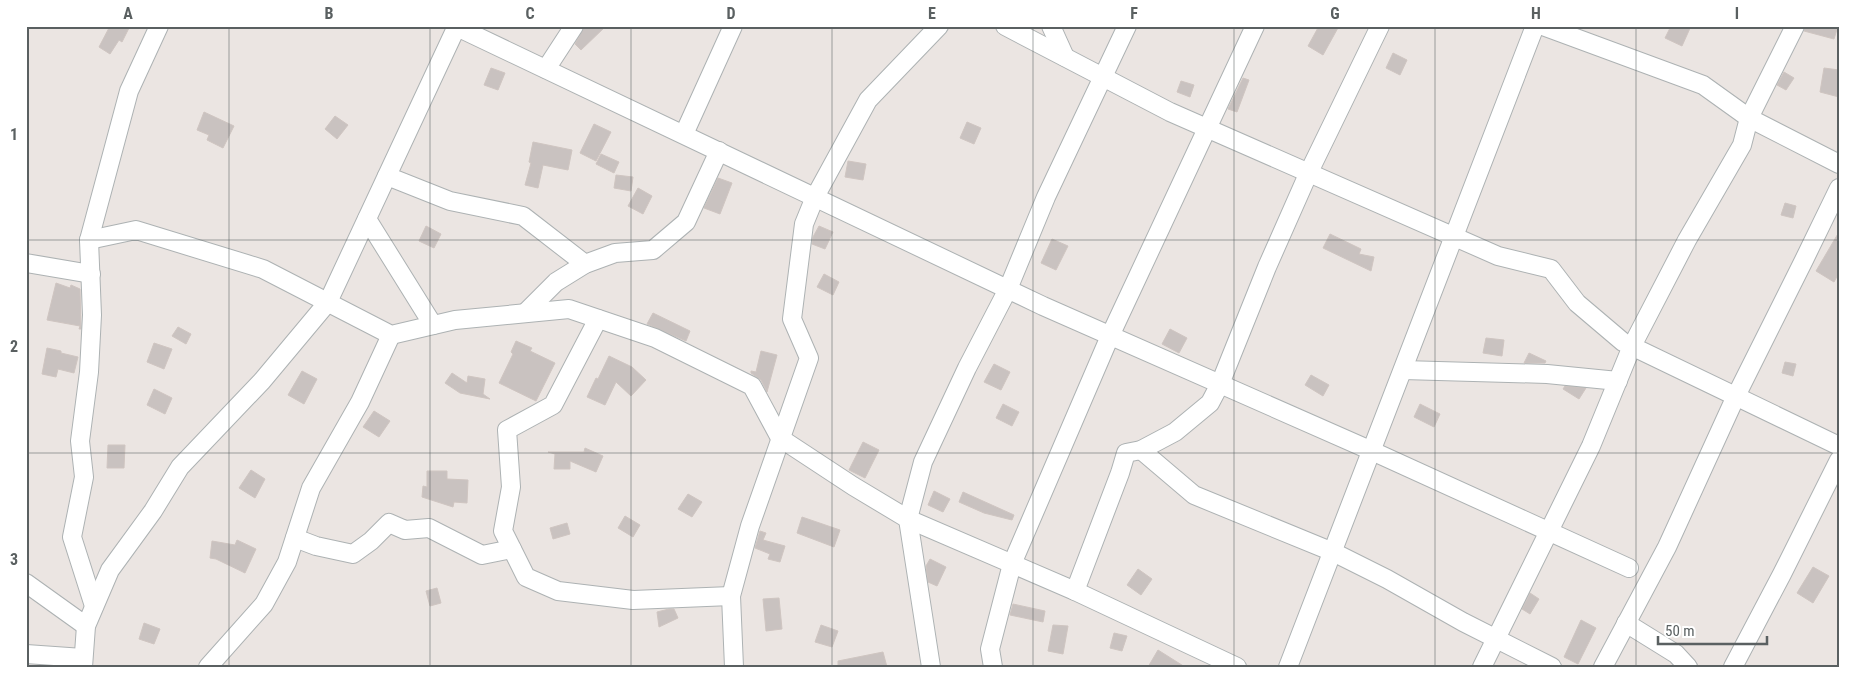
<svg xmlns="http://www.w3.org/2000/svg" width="1865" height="693" font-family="'Roboto Condensed',sans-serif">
	<rect width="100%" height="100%" fill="#ebe5e2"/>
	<g fill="#c9c2c0" stroke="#cfc5c1">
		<path d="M110 26H130L122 42 119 40 110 54 99 47Z"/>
		<path d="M585 26H606L581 50 575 44Z"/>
		<path d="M1319 26H1339L1323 55 1308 46Z"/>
		<path d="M1671 26H1691L1682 46 1665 38Z"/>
		<path d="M1805 26H1838L1834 39 1804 31Z"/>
		<path d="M1393 53 1407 60 1400 75 1386 68Z"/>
		<path d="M491 68 505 73 498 90 484 85Z"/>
		<path d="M1824 68 1839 70V97L1820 92Z"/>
		<path d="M1784 72 1794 78 1786 90 1777 85Z"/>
		<path d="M1243 78 1249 80 1237 112 1228 109Z"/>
		<path d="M1181 81 1194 85 1190 97 1177 92Z"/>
		<path d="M204 112 234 126 223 148 207 140 209 135 197 130Z"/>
		<path d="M335 116 348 125 337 139 325 129Z"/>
		<path d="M967 122 981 128 974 144 960 138Z"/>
		<path d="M594 124 611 132 596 161 580 153Z"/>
		<path d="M533 142 572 150 568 170 543 165 538 188 525 185 531 163 529 162Z"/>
		<path d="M601 154 619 162 614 173 596 164Z"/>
		<path d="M848 161 866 164 863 180 845 177Z"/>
		<path d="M616 175 633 177 631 191 614 188Z"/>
		<path d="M718 178 732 183 720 214 704 208Z"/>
		<path d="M638 188 652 196 643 214 628 206Z"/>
		<path d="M1785 203 1796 206 1793 218 1781 215Z"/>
		<path d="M426 226 441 234 434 248 419 241Z"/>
		<path d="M819 226 833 232 825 249 812 244 813 237Z"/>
		<path d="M1839 232V273L1834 282 1816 271Z"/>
		<path d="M1330 234 1361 249 1359 254 1374 257 1371 271 1323 248Z"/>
		<path d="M1052 239 1068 246 1056 270 1041 263Z"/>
		<path d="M824 274 839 282 833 295 817 287Z"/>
		<path d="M56 283 70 288 71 285 80 289 81 329H79L80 326 47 320Z"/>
		<path d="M653 313 690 331 686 341 647 324Z"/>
		<path d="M178 327 191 334 186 344 172 336Z"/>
		<path d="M1170 329 1187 338 1179 353 1162 344Z"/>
		<path d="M1486 338 1504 340 1502 356 1483 353Z"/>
		<path d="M516 341 532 348 530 351 555 363 536 401 499 383 513 354 511 352Z"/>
		<path d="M154 343 172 349 164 369 147 362Z"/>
		<path d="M47 348 61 351V353L78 357 74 373 58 369 56 377 42 374Z"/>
		<path d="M761 351 777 355 767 392 761 380 751 373V371L756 372Z"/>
		<path d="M1529 353 1546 361 1545 363H1524Z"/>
		<path d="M609 356 632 367 646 380 631 396 616 382 605 405 587 397 596 378 598 379Z"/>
		<path d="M1785 362 1796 364 1793 376 1782 373Z"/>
		<path d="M994 364 1010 372 1001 390 984 382Z"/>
		<path d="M302 371 317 379 304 404 288 395Z"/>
		<path d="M452 373 467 383 468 376 485 379 483 394 490 399 460 393 445 383Z"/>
		<path d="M1311 375 1329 385 1323 396 1305 385Z"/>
		<path d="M1565 386 1586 388 1579 399 1563 389Z"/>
		<path d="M154 389 172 398 165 414 147 405Z"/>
		<path d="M1003 404 1019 412 1012 426 996 418Z"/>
		<path d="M1420 404 1440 414 1434 427 1414 417Z"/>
		<path d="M374 411 390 421 379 437 363 427Z"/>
		<path d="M863 442 879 450 865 478 849 470Z"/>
		<path d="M108 445H125L124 468H107Z"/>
		<path d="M585 448 603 456 596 472 570 461V469H554L555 454 548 452H584Z"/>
		<path d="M251 470 265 479 255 498 239 488Z"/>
		<path d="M427 471H447V479L468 480 467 503 454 502 453 507 422 497 423 486 427 487Z"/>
		<path d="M934 491 950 499 943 512 928 505Z"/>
		<path d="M963 492 1014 515 1012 520 984 513 959 502Z"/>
		<path d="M688 494 702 502 692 517 678 509Z"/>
		<path d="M625 516 640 525 633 537 618 528Z"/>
		<path d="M802 517 840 530 834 547 797 533Z"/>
		<path d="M567 523 570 534 553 539 550 528Z"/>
		<path d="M760 531 766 533 763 540 785 546 780 562 768 559 770 554 755 548Z"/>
		<path d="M237 540 256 549 245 573 216 559 210 558 212 541 235 545Z"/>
		<path d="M930 559 946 567 937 586 928 582 926 566Z"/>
		<path d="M1813 567 1829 576 1813 603 1797 593Z"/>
		<path d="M1138 569 1152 579 1141 595 1127 585Z"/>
		<path d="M437 588 441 603 430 606 426 591Z"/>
		<path d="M1530 593 1539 599 1530 614 1522 609Z"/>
		<path d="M779 598 782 629 766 631 763 599Z"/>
		<path d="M1013 604 1045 611 1043 622 1010 615Z"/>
		<path d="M669 609H674L678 618 659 627 657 612Z"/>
		<path d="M1581 620 1596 628 1578 664 1564 657Z"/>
		<path d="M144 623 160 629 154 644 139 639Z"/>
		<path d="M821 625 838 631 832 647 815 642Z"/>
		<path d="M1053 625 1068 626 1063 654 1048 651Z"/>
		<path d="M1114 633 1127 636 1122 651 1110 648Z"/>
		<path d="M1158 650 1185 667H1148Z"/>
		<path d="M883 652 887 667H838V661Z"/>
	</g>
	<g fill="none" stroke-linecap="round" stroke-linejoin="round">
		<g stroke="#adb2b3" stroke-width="20">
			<g id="minor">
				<path d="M455 26 1043 306 1372 451 1629 568"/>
				<path d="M1005 26 1170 112 1498 256 1551 269 1577 303 1623 342 1839 446"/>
				<path d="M1051 26 1065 57"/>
				<path d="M1543 26 1703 85 1749 118 1839 164"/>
				<path d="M546 69 574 26"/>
				<path d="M684 134 733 26"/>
				<path d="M387 176 450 201 523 216 585 264"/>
				<path d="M367 219 433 325"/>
				<path d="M89 240 136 230 263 269 391 335 455 320 569 309 655 338 752 386 780 438 853 486 908 519 1075 591 1237 667"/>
				<path d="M26 263 91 274"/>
				<path d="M525 313 556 282 585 264 615 253 653 250 686 222 719 151"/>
				<path d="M598 319 553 405 507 430 511 487 503 531 526 577 558 591 633 600 731 596"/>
				<path d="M1403 370 1547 374 1618 381"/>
				<path d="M1141 450 1194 495 1333 552 1387 579 1463 622 1552 667"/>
				<path d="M295 538 316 546 353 554 371 541 389 523 405 530 429 528 482 555 512 549"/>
				<path d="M26 583 86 626"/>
				<path d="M1075 591 1120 473 1126 453 1141 450 1175 432 1210 403 1220 384 1267 267 1309 172 1380 26"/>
				<path d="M94 606 72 537 84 477 80 441 89 372 92 315 89 240 129 91 159 26"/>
				<path d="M1626 623 1676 654 1688 667"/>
				<path d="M26 654 83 658"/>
				<path d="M83 667 86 626 110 570 153 511 180 467 262 381 328 302 457 26"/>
				<path d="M208 667 264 604 287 562 311 488 360 402 391 335"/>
				<path d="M734 667 731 596 750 526 809 358 792 319 804 224 815 197 868 100 939 26"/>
				<path d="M931 667 908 519 923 462 967 368 1008 289 1046 197 1127 26"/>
				<path d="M993 667 990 649 1012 564 1110 336 1255 26"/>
				<path d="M1288 667 1535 26"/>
				<path d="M1482 667 1591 446 1632 346 1687 240 1742 145 1749 118 1795 26"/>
				<path d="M1603 667 1667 547 1736 396 1804 260 1839 188"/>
				<path d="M1733 667 1782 574 1839 460"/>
			</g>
		</g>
		<use href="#minor" stroke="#fff" stroke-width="18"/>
	</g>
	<path fill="none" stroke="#5a6061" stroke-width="1" stroke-opacity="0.55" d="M229 26V667M430 26V667M631 26V667M832 26V667M1033 26V667M1234 26V667M1435 26V667M1636 26V667M26 240H1839M26 453H1839"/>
	<rect width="1865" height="693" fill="none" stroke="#ffffff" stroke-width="55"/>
	<path d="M1658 636v8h109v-8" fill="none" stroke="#5a6061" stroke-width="2.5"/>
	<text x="1665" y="636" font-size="15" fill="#5a6061" stroke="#ffffff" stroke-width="4" paint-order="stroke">50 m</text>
	<rect x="28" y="28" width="1810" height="638" fill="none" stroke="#5a6061" stroke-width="2"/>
	<g font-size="16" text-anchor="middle" font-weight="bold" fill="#5a6061">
		<text x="128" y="19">A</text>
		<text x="329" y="19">B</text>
		<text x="530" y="19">C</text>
		<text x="731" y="19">D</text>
		<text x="932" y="19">E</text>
		<text x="1134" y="19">F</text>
		<text x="1335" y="19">G</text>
		<text x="1536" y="19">H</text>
		<text x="1737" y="19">I</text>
		<text x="14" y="140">1</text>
		<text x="14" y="352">2</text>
		<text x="14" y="565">3</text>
	</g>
</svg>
